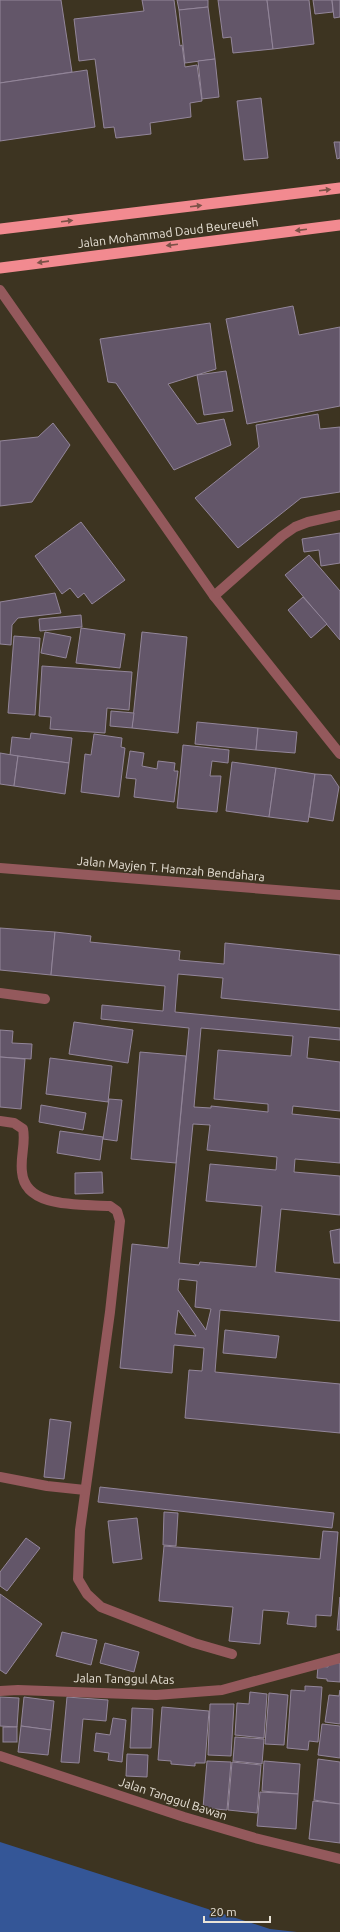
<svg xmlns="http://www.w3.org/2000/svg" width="340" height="1932" font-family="Ubuntu,sans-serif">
	<rect width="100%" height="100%" fill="#3d3421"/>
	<path fill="#345697" d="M0 1842 270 1929 297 1932H0Z"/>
	<g fill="#635669" stroke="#93869a" fill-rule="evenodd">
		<path d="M0 0H61L72 72 0 83Z"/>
		<path d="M142 0H174L180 46 182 45 185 67 197 65 202 101 190 103 191 117 150 123 151 134 116 138 114 127 104 128 95 59 79 61 74 19 144 11Z"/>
		<path d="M177 0H208V7L179 10Z"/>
		<path d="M218 0H267L273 49 233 53 231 37 223 38Z"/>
		<path d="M267 0H309L314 44 273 49Z"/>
		<path d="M313 0H332L333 12 315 14Z"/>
		<path d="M332 0H340V17L334 18Z"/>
		<path d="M208 7 215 59 185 63 179 10Z"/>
		<path d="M215 59 219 97 202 99 198 61Z"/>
		<path d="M87 70 95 127 0 141V83Z"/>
		<path d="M261 98 268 158 244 160 237 101Z"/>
		<path d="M334 142H340V158L337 159Z"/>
		<path d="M293 306 299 335 340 327V406L247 424 226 319Z"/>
		<path d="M210 323 216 369 168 384 197 424 224 419 231 445 174 470 116 383 108 382 100 339Z"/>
		<path d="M226 371 233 411 204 415 197 375Z"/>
		<path d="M318 414 320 429 340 427V492L301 498 238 548 195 498 259 447 256 425Z"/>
		<path d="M53 423 70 445 32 502 0 506V441L38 437Z"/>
		<path d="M81 522 125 580 92 604 84 593 78 598 70 588 62 594 35 556Z"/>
		<path d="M340 533V563L321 566 319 550 304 552 302 539Z"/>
		<path d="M309 555 340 591V640L285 575Z"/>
		<path d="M55 593 61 613 18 618 12 625 11 645 0 644V602Z"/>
		<path d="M303 597 327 624 311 638 288 610Z"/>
		<path d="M81 615 82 627 40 631 39 619Z"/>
		<path d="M81 628 125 634 120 668 76 663Z"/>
		<path d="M45 632 71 637 66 658 41 653Z"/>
		<path d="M142 632 187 637 178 733 132 728Z"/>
		<path d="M14 636 40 638 35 715 8 713Z"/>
		<path d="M42 666 132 672 129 710 107 708 105 733 50 729 51 717 39 716Z"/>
		<path d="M111 711 134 713 132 728 110 726Z"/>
		<path d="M197 722 258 728 256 750 195 744Z"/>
		<path d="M258 728 297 732 295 753 256 750Z"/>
		<path d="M31 733 72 738 69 763 10 755 12 737 30 739Z"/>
		<path d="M94 734 122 738 121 747 125 748 119 797 81 792 85 754 91 755Z"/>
		<path d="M183 745 229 750 228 763 212 761 210 776H221L217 812 177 808Z"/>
		<path d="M130 751 144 753 142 766 157 769 158 761 175 763 174 771H178L174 802 134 797 136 779 126 778Z"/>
		<path d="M0 753 18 756 14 786 0 784Z"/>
		<path d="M18 756 69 763 65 794 14 786Z"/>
		<path d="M232 762 276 768 269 817 226 811Z"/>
		<path d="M276 768 315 774 308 822 269 817Z"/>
		<path d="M315 774 331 775 339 787 333 821 309 817Z"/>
		<path d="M0 928 55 932 51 975 0 970Z"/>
		<path d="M55 932 91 936 90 942 180 951 179 960 224 964 225 943 340 955V1010L221 998 223 978 178 974 175 1012 340 1028V1040L309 1037 307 1058 340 1062V1111L293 1106 292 1114 340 1119V1163L295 1159 294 1172 340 1176V1215L281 1209 275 1272 340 1279V1321L220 1310 215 1372 340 1384V1433L185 1418 189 1370 202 1371 204 1348 174 1345 172 1373 120 1368 132 1244 168 1248 189 1028 101 1019 102 1005 163 1011 165 986 51 975ZM201 1028 293 1036 291 1056 218 1050 214 1099 268 1104V1112L211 1106V1108L194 1107ZM193 1124 210 1125 207 1150 277 1157 276 1170 210 1164 206 1201 262 1206 256 1267 200 1262 199 1265 179 1263ZM179 1279 197 1281 195 1307 211 1309 206 1330 178 1290ZM178 1310 196 1336 175 1334Z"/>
		<path d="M74 1022 133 1030 128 1063 69 1054Z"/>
		<path d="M0 1030 13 1031 12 1043 32 1044 31 1059 0 1057Z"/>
		<path d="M140 1052 186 1056 176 1163 131 1159Z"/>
		<path d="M0 1057 25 1059 21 1109 0 1107Z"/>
		<path d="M50 1058 112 1066 108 1102 46 1094Z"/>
		<path d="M109 1099 122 1100 117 1141 103 1139Z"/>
		<path d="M41 1105 86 1113 83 1130 39 1122Z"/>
		<path d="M60 1131 103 1137 100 1160 57 1153Z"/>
		<path d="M102 1172 103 1193 75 1194V1173Z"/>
		<path d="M340 1229V1263H334L330 1231Z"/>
		<path d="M225 1330 279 1336 276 1358 223 1353Z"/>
		<path d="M50 1419 71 1422 64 1479 44 1477Z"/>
		<path d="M100 1487 334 1513 332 1528 98 1502Z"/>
		<path d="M164 1512 178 1513 176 1546 163 1545Z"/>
		<path d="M137 1518 142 1559 113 1563 108 1521Z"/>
		<path d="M323 1531 338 1532 331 1616 316 1615V1627L287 1624 289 1612 263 1610 260 1644 229 1641 233 1607 159 1601 164 1546 320 1559Z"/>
		<path d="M26 1538 40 1548 7 1591 0 1586V1572Z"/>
		<path d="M0 1594 42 1624 6 1674 0 1670Z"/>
		<path d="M340 1597V1630H337Z"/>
		<path d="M62 1632 97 1640 91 1665 56 1656Z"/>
		<path d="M105 1643 139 1652 134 1672 100 1663Z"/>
		<path d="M328 1662 340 1663V1682L327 1681V1679L317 1678 318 1666 328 1667Z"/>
		<path d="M305 1686 322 1687 318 1742 309 1741 308 1750 287 1748 291 1690 305 1691Z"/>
		<path d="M340 1690V1724L325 1722 329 1695 339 1696Z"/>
		<path d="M250 1692 267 1694 264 1738 235 1735 237 1703 249 1704Z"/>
		<path d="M269 1693 288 1695 284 1745 265 1744Z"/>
		<path d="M0 1697 19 1698 17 1727 0 1726Z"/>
		<path d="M24 1697 54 1701 51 1730 21 1726Z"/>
		<path d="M67 1697 108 1700 106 1721 83 1719 79 1763 61 1762Z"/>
		<path d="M210 1704H234L231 1756 208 1755Z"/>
		<path d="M162 1707 209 1711 205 1763H195V1766L171 1764V1761L158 1760Z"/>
		<path d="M132 1708 153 1709 151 1748H130Z"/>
		<path d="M113 1718 126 1720 122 1762 108 1760 109 1753 94 1751 96 1733 110 1735Z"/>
		<path d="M322 1724 340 1726V1758L318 1755Z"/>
		<path d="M21 1726 51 1730 48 1755 18 1752Z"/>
		<rect x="3" y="1727" width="14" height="15"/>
		<path d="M235 1737 264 1739 262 1764 233 1761Z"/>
		<path d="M127 1754 148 1755 147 1777 126 1776Z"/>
		<path d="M318 1759 340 1762V1804L314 1800Z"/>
		<path d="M207 1761 231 1762 227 1810 203 1808Z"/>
		<path d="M264 1761 300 1764 298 1794 262 1791Z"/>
		<path d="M232 1762 261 1765 257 1813 228 1810Z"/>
		<path d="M260 1792 298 1794 296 1829 257 1826Z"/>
		<path d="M313 1801 340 1804V1843L309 1839Z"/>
	</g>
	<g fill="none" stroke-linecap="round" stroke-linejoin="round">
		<g stroke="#94595c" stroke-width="10">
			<path d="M0 993 45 999"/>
			<path d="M0 1121 14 1123 23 1129C26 1143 20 1157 22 1172 25 1209 81 1204 110 1206L117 1211 120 1221 110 1312 80 1530 78 1579 87 1594 101 1607 194 1643 232 1654"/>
		</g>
		<g stroke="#94595c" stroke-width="10">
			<path d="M0 290 214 596 340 754"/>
			<path d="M214 596 282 536 295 527 308 522 340 515"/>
			<path d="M0 1477 47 1486 85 1490"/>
			<path d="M0 1691 18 1690 156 1695 222 1690 340 1658"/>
			<path d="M0 1756 184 1817 255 1838 340 1859"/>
		</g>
		<path stroke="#94595c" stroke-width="10" d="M0 868 340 895"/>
		<g stroke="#f28a90" stroke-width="11">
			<path d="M0 229 340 188"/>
			<path d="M0 268 340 225"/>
		</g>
	</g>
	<defs><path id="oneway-solid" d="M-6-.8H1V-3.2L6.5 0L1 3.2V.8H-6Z"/></defs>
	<g fill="#7c5248">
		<use href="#oneway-solid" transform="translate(325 190) rotate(-7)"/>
		<use href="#oneway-solid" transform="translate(196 206) rotate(-7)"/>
		<use href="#oneway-solid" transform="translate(67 221) rotate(-7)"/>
		<use href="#oneway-solid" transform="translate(301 230) rotate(173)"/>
		<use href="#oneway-solid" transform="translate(172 245) rotate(173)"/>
		<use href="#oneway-solid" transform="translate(43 262) rotate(172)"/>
	</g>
	<g text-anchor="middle" stroke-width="3" stroke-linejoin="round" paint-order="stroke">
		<g font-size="12" fill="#e9e3d8" stroke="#3d3421">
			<text transform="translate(168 233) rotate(-7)" y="4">Jalan Mohammad Daud Beureueh</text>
			<text transform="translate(171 869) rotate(5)" y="4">Jalan Mayjen T. Hamzah Bendahara</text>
			<text transform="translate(124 1679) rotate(1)" y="4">Jalan Tanggul Atas</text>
			<text transform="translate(173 1799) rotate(18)" y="4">Jalan Tanggul Bawan</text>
		</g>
	</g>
	<path d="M204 1916v6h66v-6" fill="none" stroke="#e9e3d8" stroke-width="2"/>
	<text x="210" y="1916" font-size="12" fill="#e9e3d8" stroke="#3d3421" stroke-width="3" paint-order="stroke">20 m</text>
</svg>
